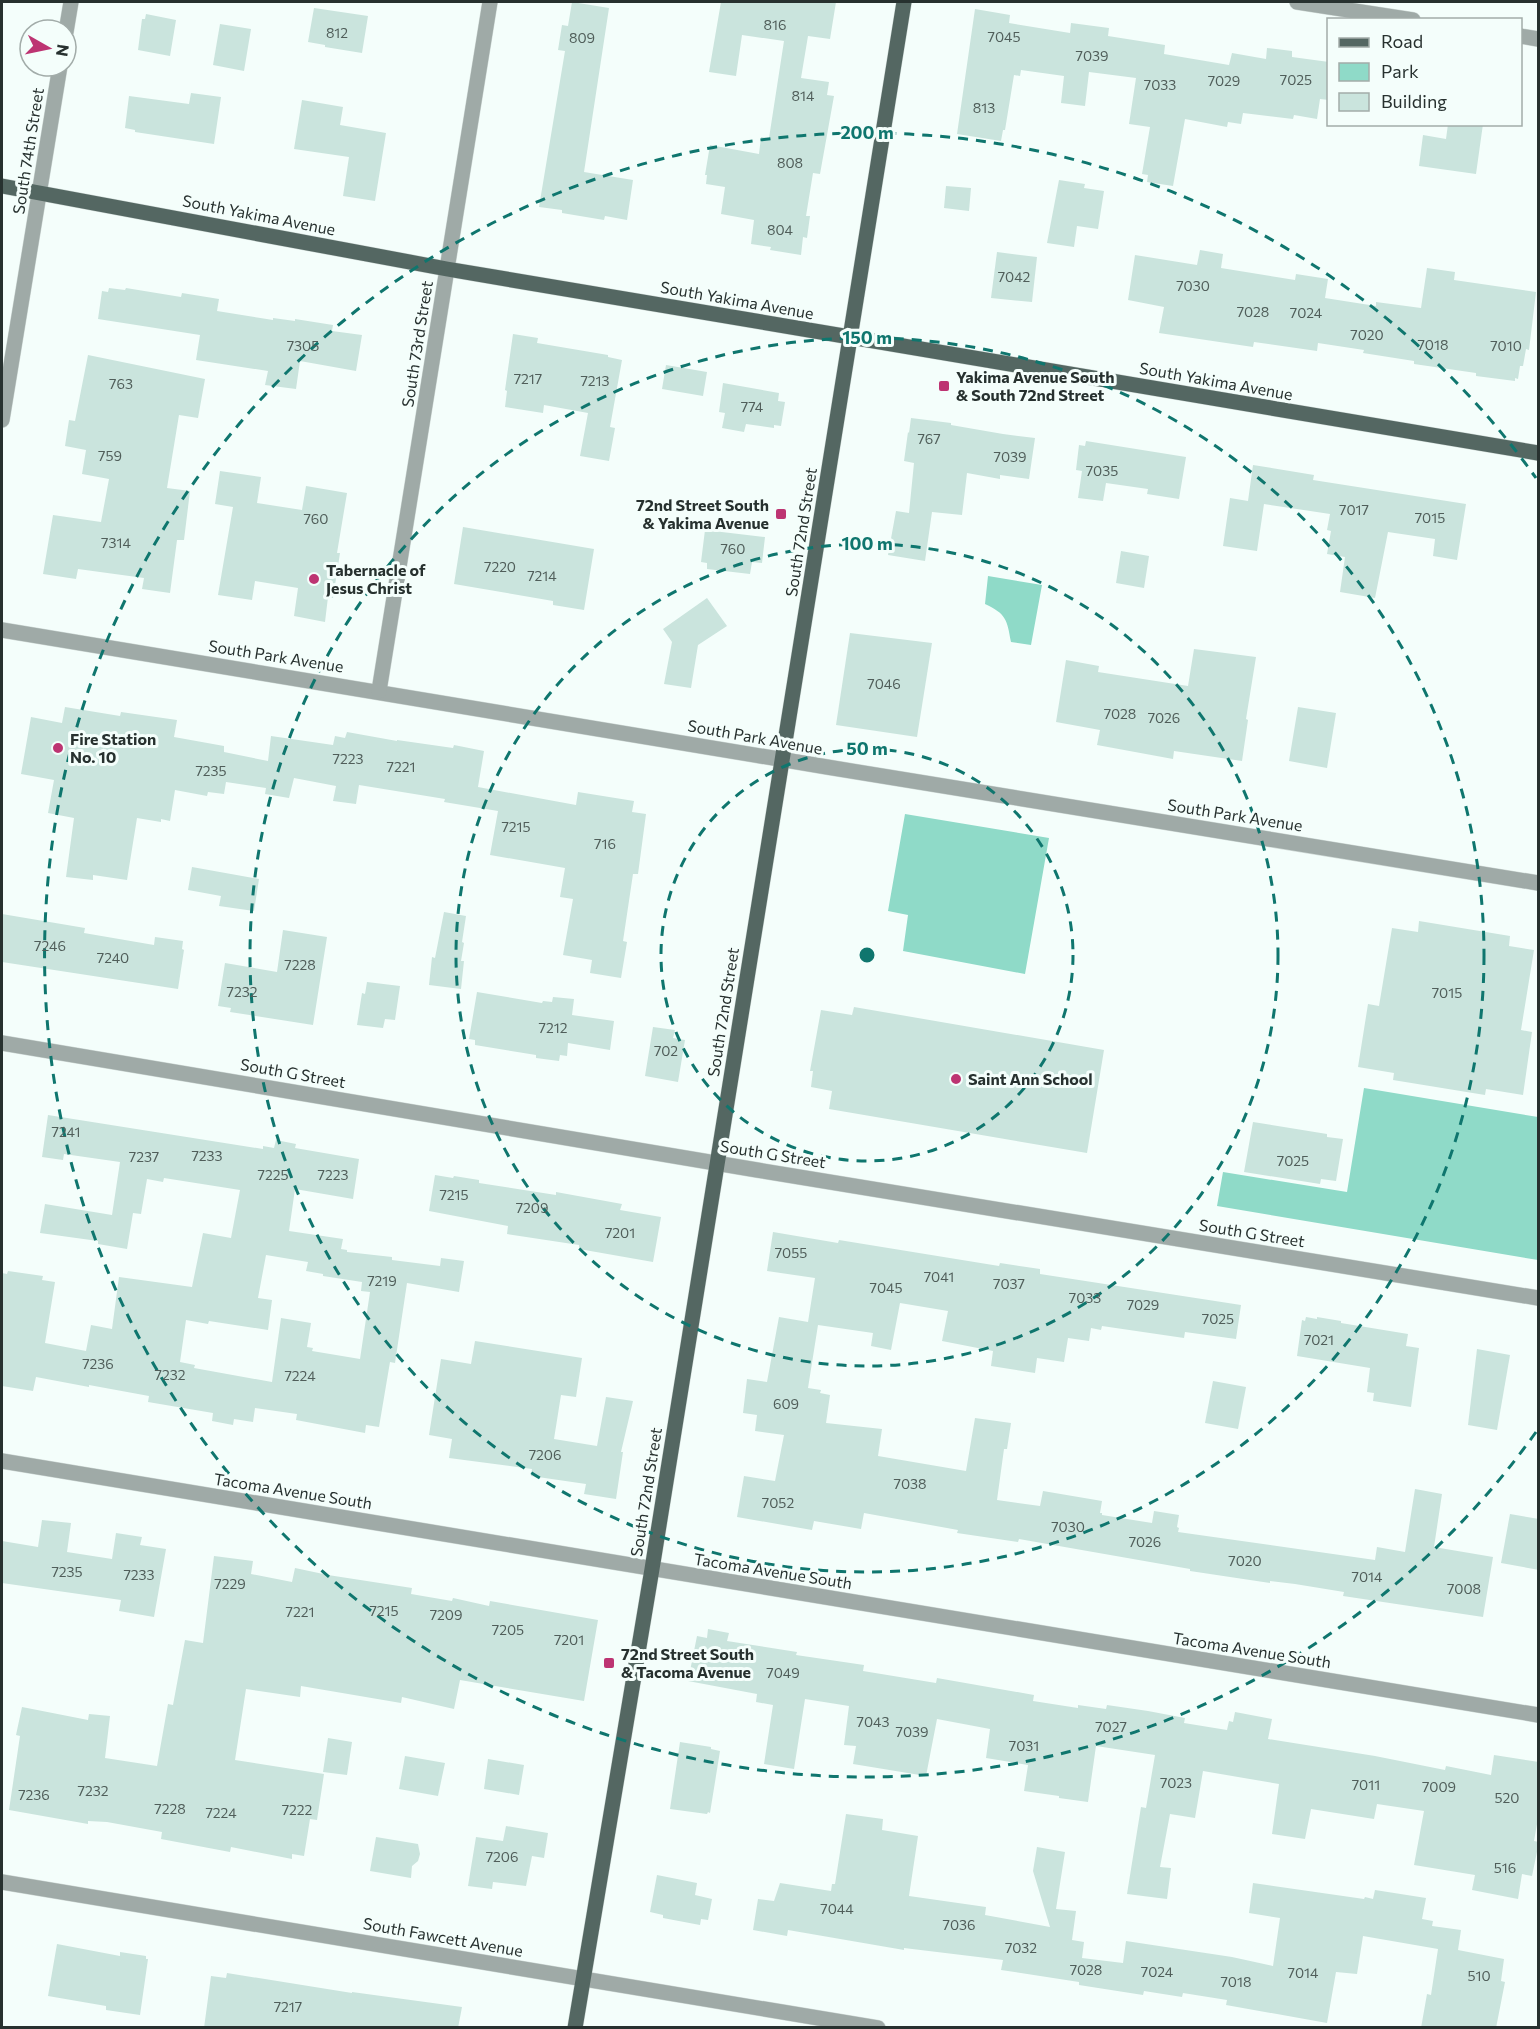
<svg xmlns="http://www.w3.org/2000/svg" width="1540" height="2029" font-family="Commissioner,sans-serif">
	<rect width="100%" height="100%" fill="#f4fefb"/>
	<g fill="#8fdac8">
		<path d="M988 576 1042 585 1031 645 1011 642C1007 619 1006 614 985 604Z"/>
		<path d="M905 814 1049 838 1025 974 903 951 908 915 888 911Z"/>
		<path d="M1364 1088 1538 1117V1260L1217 1206 1223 1172 1347 1192Z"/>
	</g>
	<g fill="#cae4dd" fill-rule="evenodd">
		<path d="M572 2 609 8 584 172 633 180 627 220 605 216 604 220 562 213V210L539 207 565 51 558 50 562 25 568 26Z"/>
		<path d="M721 2H836L830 39 808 36 801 78 829 82 827 95 834 96 820 174 813 173 806 216H810L807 238 803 237 801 255 770 250 771 247 751 244 754 220 721 214 725 187 706 184 707 175H705L710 145 759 154 761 137 769 138 784 41 742 35 736 76 709 72Z"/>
		<path d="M314 8 368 16 362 53 325 47V45L308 42Z"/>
		<path d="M975 9 1010 15 1009 23 1070 33 1071 23 1109 28 1108 36 1165 45 1164 54 1229 65 1232 53 1266 59 1267 48 1292 51V57L1329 62V100L1320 99 1317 119 1294 115 1293 119 1243 113 1241 124 1228 122 1227 127 1185 119 1173 186 1147 182 1148 175 1142 174 1150 127 1129 124 1136 78 1089 72 1085 106 1061 103 1064 76 1021 70 1020 76 1014 75 1005 130H1003L1001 141 957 134Z"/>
		<path d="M146 14 176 20 170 56 138 50 142 19H145Z"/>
		<path d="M220 24 251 29 244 71 213 65Z"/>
		<path d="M191 93 221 97 214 144 135 132V130L125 128 129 96 189 104Z"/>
		<path d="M302 100 343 107 340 125 386 133 375 201 343 196 349 157 294 149Z"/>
		<path d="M1448 124H1483L1476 174 1419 166 1423 135 1446 139Z"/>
		<path d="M1059 180 1085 184 1084 188 1104 191 1098 229 1077 226 1074 247 1047 243Z"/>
		<path d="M946 186 971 188 969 211 944 208Z"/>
		<path d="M1200 250 1223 254 1221 268 1295 280 1296 274 1328 279 1325 298 1376 306V302L1421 308 1427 268 1455 272 1454 280 1536 292 1529 350 1526 349 1523 366H1520L1518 379 1515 378V381L1476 376V373L1414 364V361L1363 353 1364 350 1318 343 1317 351 1254 342 1253 347 1159 333 1164 307 1128 300 1135 255 1197 265Z"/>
		<path d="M997 252 1037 257 1032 302 991 298Z"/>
		<path d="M109 288 125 290 126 288 181 297 182 293 219 299 217 311 273 320V318L295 321V319L333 325 332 331 362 335 356 371 300 361 296 389 265 385 268 371 196 360 200 335 98 319 102 291 108 292Z"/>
		<path d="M513 334 538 338 537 343 608 355V357L622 360 610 427 615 428 609 461 580 456 588 413 544 405 543 413 505 407 507 391 505 390Z"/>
		<path d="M88 355 205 379 198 418 179 415 167 488 190 491 184 540H177L170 593 142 589 144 578 78 569 76 579 43 574 53 515 101 522 109 479 82 474 86 450 65 446 69 420 75 421Z"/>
		<path d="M666 365 707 372 703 396 662 389Z"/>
		<path d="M723 383 779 393 778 401 785 402 781 426 774 425V428L746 424 744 432 722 428 725 413 719 412Z"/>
		<path d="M911 418 951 423V425L1003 434 1035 438 1029 479 1000 475V479L967 473 962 515 932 512 925 561 888 555 896 511 909 513 914 463 904 461 908 432 909 433Z"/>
		<path d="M1086 441 1186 457 1179 499 1147 494 1148 489 1106 483 1103 501 1078 498 1082 471 1076 470 1079 445 1085 446Z"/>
		<path d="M1253 465 1314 475 1313 480 1466 504 1457 560 1433 556 1435 539 1388 532 1375 598 1340 592 1345 557 1327 554 1331 531 1327 530 1330 514 1264 504 1257 551 1223 546 1230 498 1248 501Z"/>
		<path d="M220 471 261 477 257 503 302 510 306 486 347 493 337 553H340L333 598 328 597 325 622 294 616 298 588 255 581 252 600 218 595 233 507 215 504Z"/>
		<path d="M463 527 594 549 584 610 553 605V601L454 584Z"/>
		<path d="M705 530 765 537 762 563 752 562 750 574 707 569V563L701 562Z"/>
		<path d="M1121 551 1149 556 1144 588 1116 583Z"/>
		<path d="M707 598 727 626 698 645 691 688 664 684 672 642 663 629Z"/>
		<path d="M850 633 932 643 917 737 836 725Z"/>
		<path d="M1194 649 1256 657 1246 719 1248 720 1242 761 1174 751 1173 759 1097 745 1100 730 1056 722 1066 660 1099 666 1098 672 1188 686Z"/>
		<path d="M65 707 120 716 121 712 177 720 174 737 224 746V752L268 761 271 736 333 745 335 736 345 738 347 732 397 741V740L453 748 454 745 484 751 478 787 576 805 578 792 634 801 632 812 646 814 638 874H633L623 941 627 942 621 978 590 973 592 960 563 955 573 899 560 897 565 868 490 855 498 811 444 802 445 799 359 785 356 804 333 801 336 786 294 778 289 798 265 794 266 788 226 782 224 794 208 792 207 796 175 790 170 821 161 819V822L137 818 127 880 93 875V880L66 877 74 818 48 813 54 780 21 774 31 717 62 723Z"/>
		<path d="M1298 707 1336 713 1327 768 1289 761Z"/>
		<path d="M192 867 259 879 254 911 219 906 221 896 188 890Z"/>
		<path d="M444 912 466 916 462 942 464 943 461 961H464L461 989 429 985 432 957 435 958Z"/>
		<path d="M2 914 85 928 84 933 154 945 155 937 183 941 182 949 184 950 178 989 2 962Z"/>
		<path d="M1419 921 1510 936 1509 946 1534 950 1521 1030 1532 1032 1523 1095 1486 1089 1485 1095 1393 1080 1394 1073 1358 1067 1368 1004 1379 1006 1392 928 1418 932Z"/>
		<path d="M283 930 327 937 313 1025 230 1012 231 1008 218 1006 225 963 277 972Z"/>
		<path d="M367 982 400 986 395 1020 385 1019 383 1028 357 1025 362 993 365 994Z"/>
		<path d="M477 992 542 1003 543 1001 552 1002 553 997 574 999 572 1015 614 1021 610 1050 568 1043 567 1056 560 1055 559 1061 536 1058V1055L475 1045V1040L469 1039Z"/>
		<path d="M854 1007 1104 1050 1087 1153 829 1109 832 1091 811 1087 813 1071H810L821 1010 852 1015Z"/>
		<path d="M653 1027 675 1030 673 1038 685 1040 678 1082 645 1076Z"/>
		<path d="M48 1115 263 1149V1146L274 1148 276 1140 296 1144 295 1148 359 1159 353 1199 295 1189 289 1231 343 1239 341 1249 347 1250V1252L392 1257V1260L440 1266 441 1258 464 1261 459 1292 407 1283 395 1363 390 1362 379 1427 366 1425 365 1433 296 1420 297 1414 255 1408 253 1422 234 1419 233 1425 212 1421 213 1413 148 1402 149 1396 89 1385V1387L36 1377 33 1391 2 1386V1273L7 1274 8 1271 43 1276 42 1280 55 1282 45 1343 86 1351 91 1325 112 1329 119 1277 192 1287 203 1233 231 1238 240 1190 164 1178 163 1182 147 1179 141 1214 133 1213 127 1249 98 1244V1241L40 1233 45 1204 112 1215 120 1162 64 1154 63 1160 42 1157ZM266 1255 308 1262 306 1271 323 1274V1276L362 1282 361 1291 370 1292 360 1359 312 1351 313 1348 307 1347 311 1323 281 1318 272 1382 194 1368 195 1365 180 1362 186 1320 208 1324 209 1321 268 1330 272 1300 258 1298Z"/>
		<path d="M1253 1122 1327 1134V1137L1343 1139 1336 1181 1321 1179 1320 1184 1244 1172Z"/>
		<path d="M435 1175 453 1178 454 1176 479 1180V1183L556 1195V1192L622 1204 620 1210 661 1217 653 1262 579 1249V1245L507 1234 508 1226 429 1211Z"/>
		<path d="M773 1232 838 1243 839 1240 999 1266 1000 1263 1040 1269V1274L1241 1305 1236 1339 1185 1332 1184 1338 1102 1326 1101 1330 1091 1328 1089 1341 1068 1338 1064 1362 1037 1358 1035 1373 991 1366 993 1351 942 1341 948 1311 900 1303 891 1350 871 1346 873 1333 818 1325 808 1388 821 1390 820 1393 830 1395 826 1423 882 1429 878 1456 966 1471 975 1418 1011 1423 1007 1449H1004L997 1500 1040 1506 1043 1491 1102 1501 1100 1513H1102V1515L1152 1523 1154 1511 1179 1515 1177 1527 1179 1528 1178 1532 1375 1560 1377 1547 1405 1552 1415 1489 1442 1494 1434 1547 1493 1557 1483 1617 1343 1596 1344 1592 1295 1584 1270 1581V1583L1190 1571V1569L1019 1539 1018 1542 957 1533 958 1530 864 1513 861 1529 814 1521 812 1530 737 1517 744 1476 775 1481 784 1435 755 1431 757 1415 743 1413 747 1379 767 1382 779 1317 808 1322 815 1278 767 1271Z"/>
		<path d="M1306 1317 1317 1319V1317L1341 1321V1323L1408 1334 1406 1346 1419 1348 1411 1407 1373 1401 1374 1393 1367 1392 1370 1368 1297 1356 1302 1320 1305 1321Z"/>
		<path d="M475 1341 582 1358 576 1397 561 1395 554 1439 597 1446 606 1397 633 1401 621 1452H623L616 1499 584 1494 586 1484 531 1476 532 1469 449 1458 452 1439 429 1435 441 1359 471 1364Z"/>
		<path d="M1477 1349 1510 1355 1497 1430 1468 1425Z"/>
		<path d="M1213 1381 1246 1387 1238 1429 1205 1423Z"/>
		<path d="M1510 1514 1539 1519V1570L1501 1563Z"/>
		<path d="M42 1520 71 1523 67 1552 112 1559 116 1533 142 1537 140 1545 166 1549 154 1617 119 1611 121 1600 2 1583V1541L38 1547Z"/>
		<path d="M214 1556 253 1561 251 1574 292 1582 295 1568 328 1575 412 1588 411 1594 452 1601 453 1598 489 1606 490 1601 598 1620 584 1701 460 1680 454 1709 402 1697 401 1703 301 1686 300 1697 246 1689 235 1760 324 1774 317 1820 310 1819 304 1856 292 1854V1859L231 1847 230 1852 161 1839 162 1832 107 1822 88 1821V1824L9 1810 20 1736 16 1735 22 1707 88 1720 89 1714 110 1716 105 1758 157 1766 168 1704 173 1705 185 1640 203 1643Z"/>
		<path d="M708 1629 729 1633 727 1641 797 1652 796 1655 864 1665 863 1671 936 1683 937 1678 1034 1695 1033 1701 1078 1708V1705L1106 1709 1107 1705 1148 1711 1185 1718 1184 1723 1227 1730 1229 1721 1233 1722 1235 1712 1272 1719 1268 1739 1375 1756 1445 1770 1446 1766 1491 1775 1494 1755 1539 1762V1813L1534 1841 1539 1842 1532 1876 1522 1874 1518 1899 1472 1890 1475 1875 1414 1865 1424 1811 1377 1804 1374 1819 1311 1809 1305 1839 1272 1834 1279 1784 1203 1771 1195 1818 1170 1814 1160 1867 1171 1868 1167 1899 1127 1894 1141 1807 1146 1808 1155 1755 1096 1746 1088 1802 1059 1798V1796L1024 1791 1028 1765 986 1758 990 1729 937 1719 926 1776 853 1764 856 1746 844 1745 849 1706 805 1699 794 1769 764 1764 773 1705 756 1702 757 1694 688 1681 697 1636 707 1638Z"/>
		<path d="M328 1738 352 1742 347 1775 323 1772Z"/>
		<path d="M680 1742 711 1747V1749L720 1751 710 1813 708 1812 707 1814 670 1809Z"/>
		<path d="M405 1756 445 1763 438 1796 399 1789Z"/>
		<path d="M488 1759 524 1765 519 1795 484 1789Z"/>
		<path d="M846 1814 883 1819 882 1830 918 1836 909 1896 986 1907 985 1915 1050 1927 1033 1871 1037 1847 1065 1852 1056 1909 1076 1911 1072 1940 1084 1942 1082 1958 1123 1963 1126 1941 1232 1957 1273 1966 1280 1918 1249 1913 1253 1883 1364 1899 1365 1897 1373 1899 1375 1890 1426 1898 1422 1919 1433 1921 1432 1926 1461 1930 1458 1950 1504 1959 1501 1981 1505 1982 1496 2028H1421L1427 1994 1431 1995 1438 1949 1363 1936 1357 1974 1336 1972 1327 2023 1226 2005 1227 2000 1183 1993 1182 1997 1144 1991 1143 1995 1079 1985V1982L1001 1970 1003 1960 904 1948V1950L788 1930 787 1936 753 1930 758 1899 774 1901 780 1883 831 1891 832 1884H835Z"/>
		<path d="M506 1826 548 1833 544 1858 532 1856 526 1886 493 1882 492 1889 468 1886 476 1837 503 1841Z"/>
		<path d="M376 1837 418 1844 420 1854 418 1861 412 1866 411 1878 370 1871Z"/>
		<path d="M657 1875 697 1883 695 1895 712 1899 708 1920 701 1919 700 1925 663 1918V1915L650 1912Z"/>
		<path d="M57 1944 120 1956V1952L146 1956V1959H148L140 2015 106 2010V2006L48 1996Z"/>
		<path d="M227 1973 352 1993V1992L462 2007 458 2028H204L211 1976 226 1978Z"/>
	</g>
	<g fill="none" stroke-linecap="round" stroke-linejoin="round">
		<g stroke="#cfd9d6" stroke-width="16">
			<g id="minor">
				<path d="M1297 2 1413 20"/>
				<path d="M66 32 71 2"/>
				<path d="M1520 36 1538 39"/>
				<path d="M2 420 60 66"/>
				<path d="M2 630 827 767 1538 883"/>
				<path d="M379 691 490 2"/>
				<path d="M2 1043 757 1170 1538 1298"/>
				<path d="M2 1461 1538 1715"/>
				<path d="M2 1882 878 2028"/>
			</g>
		</g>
		<g stroke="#cfd9d6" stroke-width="16">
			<g id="major">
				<path d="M2 186 447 269 1538 453"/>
				<path d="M575 2028 652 1569 904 2"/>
			</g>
		</g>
		<use href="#minor" stroke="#9faaa7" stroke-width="15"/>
		<use href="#major" stroke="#546762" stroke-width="15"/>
	</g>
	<g fill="none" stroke="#0f766e" stroke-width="3" stroke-dasharray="10 8">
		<circle cx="867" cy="955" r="206"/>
		<circle cx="867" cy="955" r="411"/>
		<circle cx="867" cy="955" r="617"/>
		<path d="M1536 1432A822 822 0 1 1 1536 478"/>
	</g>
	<g fill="#bd3472" stroke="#f4fefb" stroke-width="2">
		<rect x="938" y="380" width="12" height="12" rx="3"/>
		<rect x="775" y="508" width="12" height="12" rx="3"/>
		<circle cx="314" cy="579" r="6"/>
		<circle cx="58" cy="748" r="6"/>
		<circle cx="956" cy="1079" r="6"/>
		<rect x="603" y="1657" width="12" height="12" rx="3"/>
	</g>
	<g text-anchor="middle" stroke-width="6" stroke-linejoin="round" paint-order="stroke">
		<g font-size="14" fill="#505e5a">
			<text x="775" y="30">816</text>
			<text x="337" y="38">812</text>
			<text x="1004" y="42">7045</text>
			<text x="582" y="43">809</text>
			<text x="1092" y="61">7039</text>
			<text x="1296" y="85">7025</text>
			<text x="1224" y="86">7029</text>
			<text x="1160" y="90">7033</text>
			<text x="803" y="101">814</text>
			<text x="984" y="113">813</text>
			<text x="790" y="168">808</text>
			<text x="780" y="235">804</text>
			<text x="1014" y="282">7042</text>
			<text x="1193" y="291">7030</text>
			<text x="1253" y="317">7028</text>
			<text x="1306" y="318">7024</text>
			<text x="1367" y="340">7020</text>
			<text x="1433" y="350">7018</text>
			<text x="303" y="351">7305</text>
			<text x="1506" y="351">7010</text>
			<text x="528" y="384">7217</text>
			<text x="595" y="386">7213</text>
			<text x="121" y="389">763</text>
			<text x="752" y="412">774</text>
			<text x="929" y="444">767</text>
			<text x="110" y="461">759</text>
			<text x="1010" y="462">7039</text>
			<text x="1102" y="476">7035</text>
			<text x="1354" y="515">7017</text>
			<text x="1430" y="523">7015</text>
			<text x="316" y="524">760</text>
			<text x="116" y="548">7314</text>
			<text x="733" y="554">760</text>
			<text x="500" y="572">7220</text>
			<text x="542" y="581">7214</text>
			<text x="884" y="689">7046</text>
			<text x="1120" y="719">7028</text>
			<text x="1164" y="723">7026</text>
			<text x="348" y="764">7223</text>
			<text x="401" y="772">7221</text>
			<text x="211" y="776">7235</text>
			<text x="516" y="832">7215</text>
			<text x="605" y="849">716</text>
			<text x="50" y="951">7246</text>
			<text x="113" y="963">7240</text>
			<text x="300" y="970">7228</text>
			<text x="242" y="997">7232</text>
			<text x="1447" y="998">7015</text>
			<text x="553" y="1033">7212</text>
			<text x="666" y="1056">702</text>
			<text x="66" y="1137">7241</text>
			<text x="207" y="1161">7233</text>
			<text x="144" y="1162">7237</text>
			<text x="1293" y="1166">7025</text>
			<text x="273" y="1180">7225</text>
			<text x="333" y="1180">7223</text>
			<text x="454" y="1200">7215</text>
			<text x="532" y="1213">7209</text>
			<text x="620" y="1238">7201</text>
			<text x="791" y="1258">7055</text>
			<text x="939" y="1282">7041</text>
			<text x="382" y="1286">7219</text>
			<text x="1009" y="1289">7037</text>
			<text x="886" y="1293">7045</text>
			<text x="1085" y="1303">7033</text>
			<text x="1143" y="1310">7029</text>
			<text x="1218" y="1324">7025</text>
			<text x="1319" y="1345">7021</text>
			<text x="98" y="1369">7236</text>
			<text x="170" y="1380">7232</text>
			<text x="300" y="1381">7224</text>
			<text x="786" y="1409">609</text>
			<text x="545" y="1460">7206</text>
			<text x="910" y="1489">7038</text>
			<text x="778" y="1508">7052</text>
			<text x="1068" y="1532">7030</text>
			<text x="1145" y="1547">7026</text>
			<text x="1245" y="1566">7020</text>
			<text x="67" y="1577">7235</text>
			<text x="139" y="1580">7233</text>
			<text x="1367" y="1582">7014</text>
			<text x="230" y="1589">7229</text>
			<text x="1464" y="1594">7008</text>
			<text x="384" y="1616">7215</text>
			<text x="300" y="1617">7221</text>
			<text x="446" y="1620">7209</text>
			<text x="508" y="1635">7205</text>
			<text x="569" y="1645">7201</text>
			<text x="783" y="1678">7049</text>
			<text x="873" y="1727">7043</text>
			<text x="1111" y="1732">7027</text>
			<text x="912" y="1737">7039</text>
			<text x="1024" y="1751">7031</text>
			<text x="1176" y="1788">7023</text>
			<text x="1366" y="1790">7011</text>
			<text x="1439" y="1792">7009</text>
			<text x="93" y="1796">7232</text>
			<text x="34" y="1800">7236</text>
			<text x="1507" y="1803">520</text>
			<text x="170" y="1814">7228</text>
			<text x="297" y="1815">7222</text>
			<text x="221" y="1818">7224</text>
			<text x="502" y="1862">7206</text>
			<text x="1505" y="1873">516</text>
			<text x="837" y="1914">7044</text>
			<text x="959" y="1930">7036</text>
			<text x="1021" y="1953">7032</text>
			<text x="1086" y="1975">7028</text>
			<text x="1157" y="1977">7024</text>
			<text x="1303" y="1978">7014</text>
			<text x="1479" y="1981">510</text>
			<text x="1236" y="1987">7018</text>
			<text x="288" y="2012">7217</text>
		</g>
		<g font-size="16" fill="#27312f" stroke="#f4fefb">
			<text transform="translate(28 151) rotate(-81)" y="6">South 74th Street</text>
			<text transform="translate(259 215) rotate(11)" y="6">South Yakima Avenue</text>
			<text transform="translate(737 300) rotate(10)" y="6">South Yakima Avenue</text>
			<text transform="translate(417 344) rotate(-81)" y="6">South 73rd Street</text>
			<text transform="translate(1216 381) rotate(10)" y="6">South Yakima Avenue</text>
			<text transform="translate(801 532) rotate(-81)" y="6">South 72nd Street</text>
			<text transform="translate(276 656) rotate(9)" y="6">South Park Avenue</text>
			<text transform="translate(755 737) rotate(10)" y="6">South Park Avenue</text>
			<text transform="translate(1235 815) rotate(9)" y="6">South Park Avenue</text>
			<text transform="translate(723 1012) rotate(-81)" y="6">South 72nd Street</text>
			<text transform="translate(293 1073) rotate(10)" y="6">South G Street</text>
			<text transform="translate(773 1154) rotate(9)" y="6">South G Street</text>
			<text transform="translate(1252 1233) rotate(9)" y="6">South G Street</text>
			<text transform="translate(293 1491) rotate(9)" y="6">Tacoma Avenue South</text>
			<text transform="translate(646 1492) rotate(-81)" y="6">South 72nd Street</text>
			<text transform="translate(773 1571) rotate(9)" y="6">Tacoma Avenue South</text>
			<text transform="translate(1252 1650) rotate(9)" y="6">Tacoma Avenue South</text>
			<text transform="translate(443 1937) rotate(10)" y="6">South Fawcett Avenue</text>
		</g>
		<g font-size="16" font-weight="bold" fill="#27312f" stroke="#f4fefb" text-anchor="start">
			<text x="956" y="383">Yakima Avenue South<tspan x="956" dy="18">&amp; South 72nd Street</tspan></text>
			<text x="769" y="511" text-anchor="end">72nd Street South<tspan x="769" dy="18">&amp; Yakima Avenue</tspan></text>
			<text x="326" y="576">Tabernacle of<tspan x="326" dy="18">Jesus Christ</tspan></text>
			<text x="70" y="745">Fire Station<tspan x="70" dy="18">No. 10</tspan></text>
			<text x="968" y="1085">Saint Ann School</text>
			<text x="621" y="1660">72nd Street South<tspan x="621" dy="18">&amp; Tacoma Avenue</tspan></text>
		</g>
	</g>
	<circle cx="867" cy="955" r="9" fill="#0f766e" stroke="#f4fefb" stroke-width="3"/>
	<g font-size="18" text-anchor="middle" font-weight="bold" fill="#0f766e" stroke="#f4fefb" stroke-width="6" stroke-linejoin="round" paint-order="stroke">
		<text x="867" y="139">200 m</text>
		<text x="867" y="344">150 m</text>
		<text x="867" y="550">100 m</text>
		<text x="867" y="755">50 m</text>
	</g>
	<rect width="1540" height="2029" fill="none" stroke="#27312f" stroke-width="6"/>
	<rect x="1327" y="18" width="195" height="108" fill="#f4fefb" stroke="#a2aca9" stroke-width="1.5"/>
	<rect x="1339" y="38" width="30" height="9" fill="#546762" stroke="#a2aca9" stroke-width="1.5"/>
	<text x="1381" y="48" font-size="18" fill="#27312f">Road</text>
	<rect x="1339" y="63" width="30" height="18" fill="#8fdac8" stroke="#a2aca9" stroke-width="1.5"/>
	<text x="1381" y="78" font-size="18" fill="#27312f">Park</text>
	<rect x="1339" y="93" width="30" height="18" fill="#cae4dd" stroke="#a2aca9" stroke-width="1.5"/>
	<text x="1381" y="108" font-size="18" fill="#27312f">Building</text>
	<g transform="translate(48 48) rotate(99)"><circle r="28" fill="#f4fefb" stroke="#a2aca9" stroke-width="1.5"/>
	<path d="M0-4.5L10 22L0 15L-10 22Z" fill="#bd3472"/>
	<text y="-9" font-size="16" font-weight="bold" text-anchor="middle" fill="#27312f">N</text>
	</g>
</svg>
